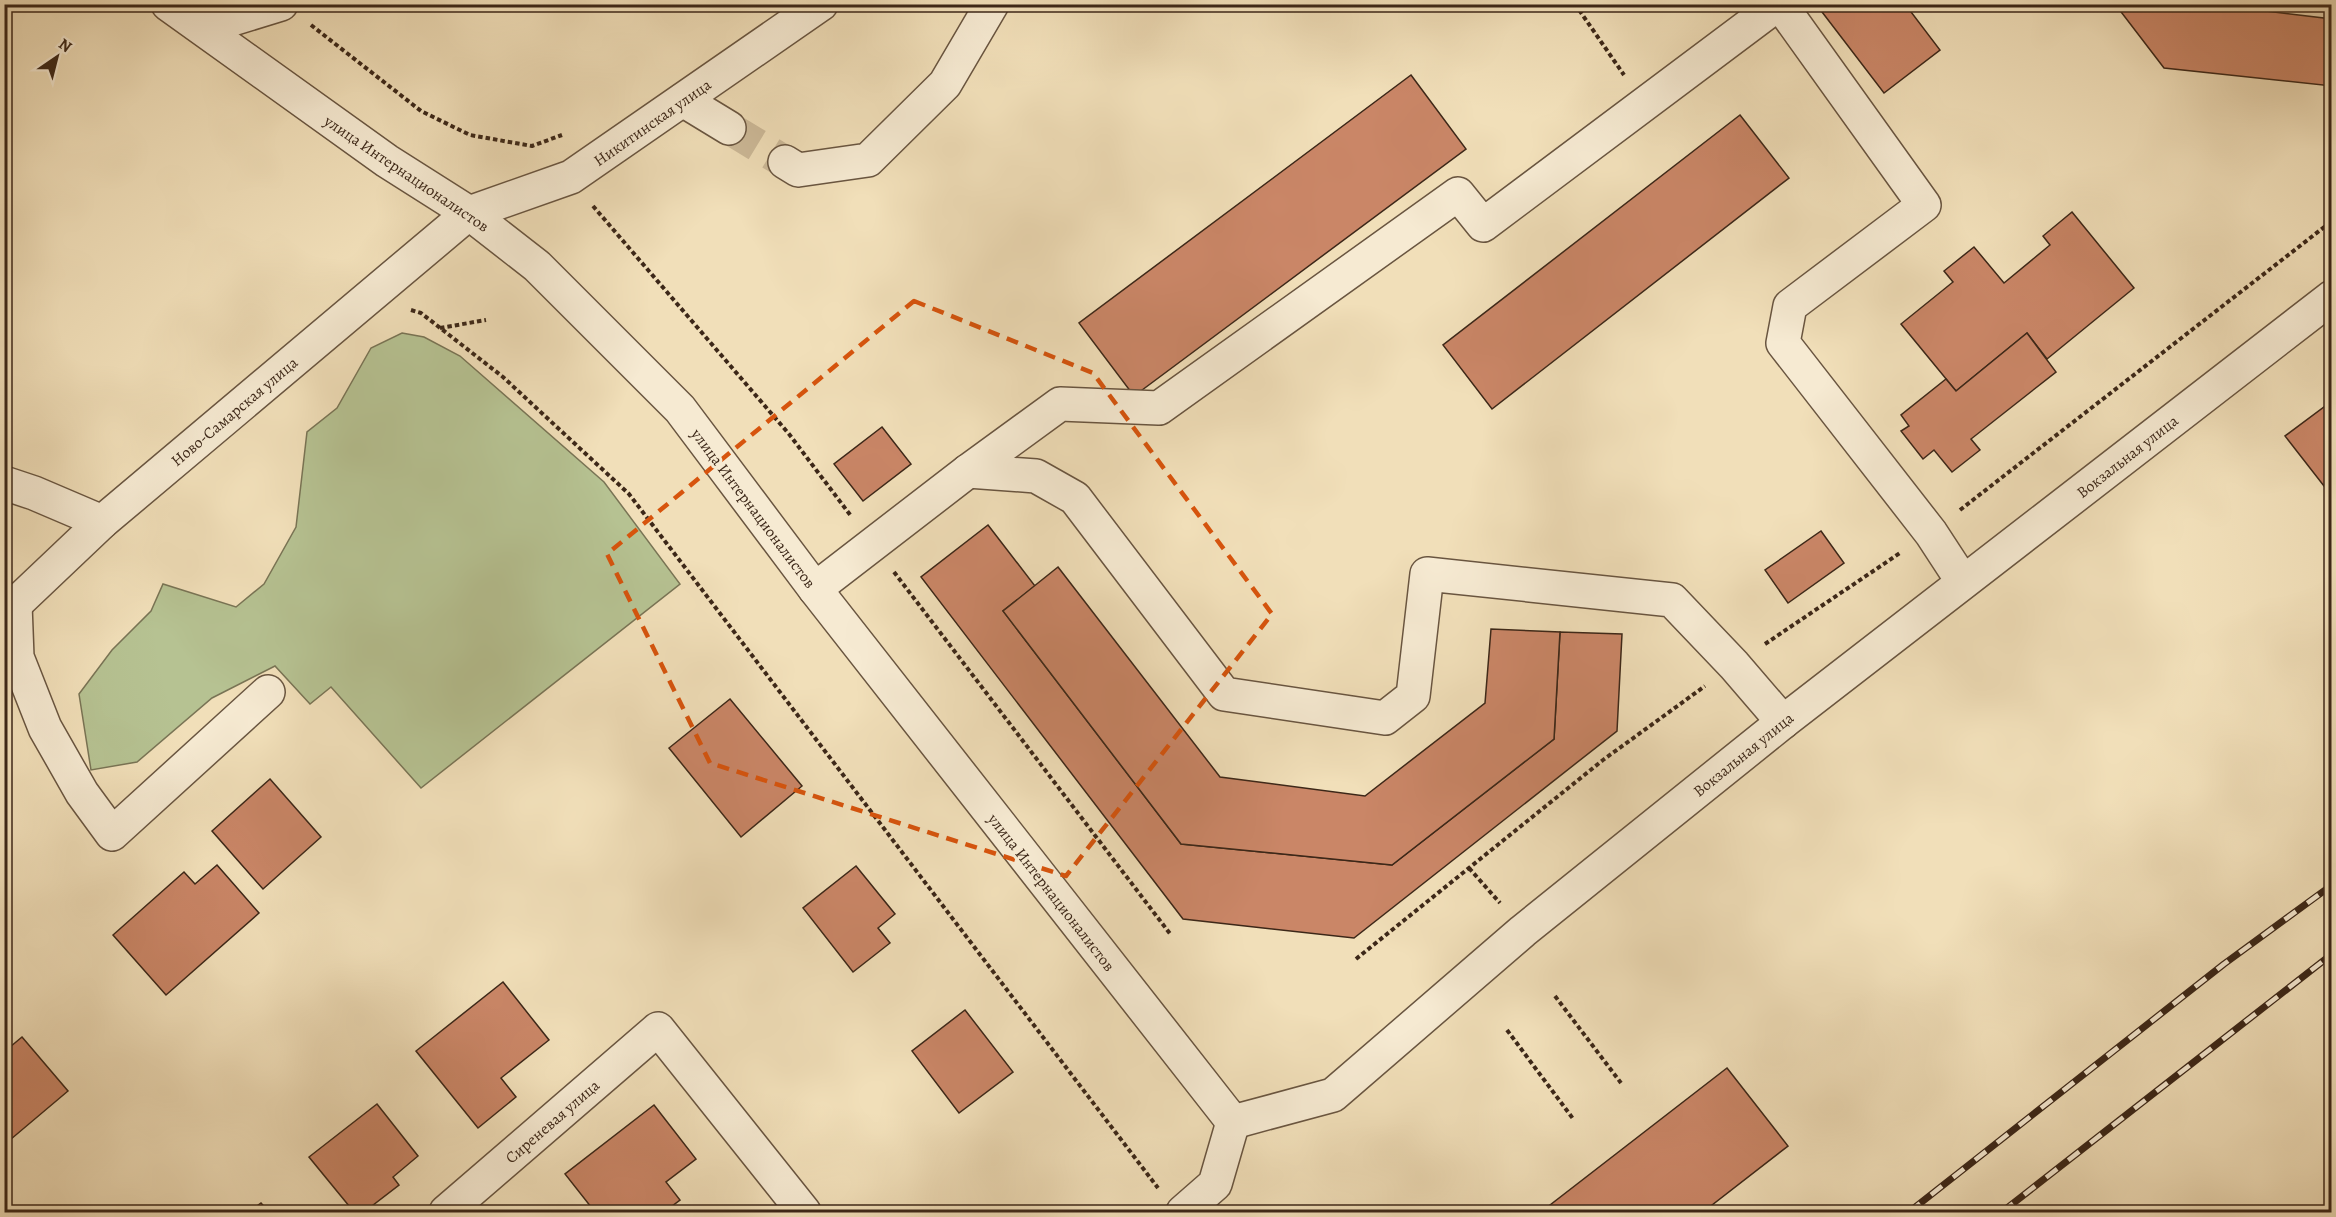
<svg xmlns="http://www.w3.org/2000/svg" width="2336" height="1217" font-family="Alegreya,serif">
	<rect width="100%" height="100%" fill="#f1dfb9"/>
	<filter id="stains"><feTurbulence type="fractalNoise" baseFrequency=".00333" numOctaves="4"/><feColorMatrix values="0 0 0 0 .2 0 0 0 0 .09 0 0 0 0 .02 0 0 0 .5 -.17"/></filter>
	<radialGradient id="worn" r=".72"><stop offset=".6" stop-color="#630" stop-opacity="0"/><stop offset="1" stop-color="#630" stop-opacity=".3"/></radialGradient>
	<path fill="#b6c292" stroke="#797455" stroke-width="1.5" d="M402 333 424 337 460 356 604 482 680 584 421 788 331 687 310 704 275 666 212 698 137 762 91 770 79 694 112 650 151 611 163 584 236 607 264 584 296 527 307 432 337 408 371 348Z"/>
	<g fill="#ca8667" stroke="#3c2718" stroke-width="1.5">
		<path d="M1823 4H1905L1940 50 1884 93 1819 8Z"/>
		<path d="M2115 4H2209L2332 19V86L2164 68Z"/>
		<path d="M1411 75 1466 149 1134 396 1079 323Z"/>
		<path d="M1740 115 1789 178 1492 409 1443 345Z"/>
		<path d="M2072 212 2134 288 2047 359 2027 333 1956 391 1901 324 1953 282 1944 271 1974 247 2004 283 2050 245 2043 236Z"/>
		<path d="M2027 333 2056 372 1971 439 1980 450 1952 472 1934 450 1923 459 1901 431 1909 426 1901 415 1946 379 1956 391Z"/>
		<path d="M2332 401V495H2331L2285 436Z"/>
		<path d="M882 427 911 464 863 501 834 464Z"/>
		<path d="M988 525 1035 586 1003 611 1181 844 1392 865 1554 739 1560 632 1622 634 1617 731 1354 938 1183 919 921 577Z"/>
		<path d="M1821 531 1844 563 1788 603 1765 570Z"/>
		<path d="M1058 567 1220 777 1365 796 1485 703 1491 629 1560 632 1554 739 1392 865 1181 844 1003 611Z"/>
		<path d="M730 699 802 786 741 837 669 748Z"/>
		<path d="M270 779 321 837 263 889 212 831Z"/>
		<path d="M217 865 259 913 166 995 113 935 184 872 195 884Z"/>
		<path d="M856 866 895 914 878 928 890 943 853 972 803 908Z"/>
		<path d="M503 982 549 1040 501 1078 516 1097 478 1128 416 1051Z"/>
		<path d="M965 1010 1013 1072 959 1113 912 1051Z"/>
		<path d="M22 1037 68 1091 4 1145V1052Z"/>
		<path d="M1727 1068 1788 1146 1703 1212H1541Z"/>
		<path d="M377 1104 418 1156 393 1177 399 1185 364 1212H354L309 1157Z"/>
		<path d="M654 1105 696 1159 666 1182 680 1200 664 1212H639L637 1210 634 1212H595L565 1174Z"/>
		<path d="M261 1203 269 1212H249Z"/>
	</g>
	<g fill="none" stroke-linecap="round" stroke-linejoin="round">
		<path stroke="#cdba99" stroke-width="33" stroke-dasharray="33 16" stroke-linecap="butt" d="M729 128 785 162"/>
		<g stroke="#695540" stroke-width="36">
			<g id="minor">
				<path d="M168 4 387 161 469 213 537 266 680 409 815 589 1233 1122"/>
				<path d="M1780 4 1924 205 1790 306 1783 343 1931 533 1963 582"/>
				<path d="M203 28 281 4"/>
				<path d="M683 100 729 128"/>
				<path d="M785 162 798 170 868 160 945 84 992 4"/>
				<path d="M968 471 1036 476 1075 498 1224 694 1385 718 1413 696 1427 574 1672 600 1734 665 1783 722"/>
				<path d="M4 483 34 493 102 522"/>
				<path d="M815 589 968 471 1060 404 1159 408 1458 194 1483 225 1778 4"/>
				<path d="M15 604 17 657 45 728 82 793 112 834 268 692"/>
				<path d="M4 615 102 522 469 213 571 177 821 4"/>
				<path d="M1233 1122 1333 1095 1523 931 1783 722 2332 297"/>
				<path d="M446 1212 658 1029 804 1212"/>
				<path d="M1183 1212 1215 1184 1233 1122"/>
			</g>
		</g>
		<g stroke="#3c2718" stroke-width="4" stroke-dasharray="4.5 3" stroke-linecap="butt">
			<path d="M1575 4 1624 75"/>
			<path d="M311 25 421 111 470 135 532 146 562 135"/>
			<path d="M593 206 789 434 851 516"/>
			<path d="M411 310 421 313 503 377 629 494 1158 1188"/>
			<path d="M440 328 486 320"/>
			<path d="M1960 510 2332 221"/>
			<path d="M894 572 1171 935"/>
			<path d="M1765 644 1900 553"/>
			<path d="M1469 868 1500 903"/>
			<path d="M1356 959 1603 760 1705 686"/>
			<path d="M1555 996 1621 1083"/>
			<path d="M1507 1030 1574 1120"/>
		</g>
		<use href="#minor" stroke="#f6ead2" stroke-width="33"/>
		<g stroke="#3c2718" stroke-width="7">
			<g id="rail">
				<path d="M1909 1212 2224 964 2332 885"/>
				<path d="M2002 1212 2332 954"/>
			</g>
		</g>
		<use href="#rail" stroke="#f6ead2" stroke-width="4.5" stroke-dasharray="14" stroke-linecap="butt"/>
	</g>
	<path fill="none" stroke="#d7540d" stroke-width="4.5" stroke-dasharray="12 8" stroke-linejoin="round" d="M914 301 1093 373 1272 614 1066 876 710 763 607 554Z"/>
	<g text-anchor="middle" stroke-width="6" stroke-linejoin="round" paint-order="stroke">
		<g font-size="16" fill="#3c2718" stroke="#f6ead2">
			<text transform="translate(652 122) rotate(-35)" y="6">Никитинская улица</text>
			<text transform="translate(407 173) rotate(34)" y="6">улица Интернационалистов</text>
			<text transform="translate(234 411) rotate(-40)" y="6">Ново-Самарская улица</text>
			<text transform="translate(2127 456) rotate(-38)" y="6">Вокзальная улица</text>
			<text transform="translate(754 508) rotate(53)" y="6">улица Интернационалистов</text>
			<text transform="translate(1743 754) rotate(-39)" y="6">Вокзальная улица</text>
			<text transform="translate(1052 892) rotate(52)" y="6">улица Интернационалистов</text>
			<text transform="translate(552 1121) rotate(-41)" y="6">Сиреневая улица</text>
		</g>
	</g>
	<rect width="2336" height="1217" fill="none" stroke="#f1dfb9" stroke-width="24"/>
	<rect x="6" y="6" width="2324" height="1205" fill="none" stroke="#3c2718" stroke-width="3"/>
	<rect x="12" y="12" width="2312" height="1193" fill="none" stroke="#3c2718" stroke-width="1.5"/>
	<g transform="translate(57 57) rotate(35)" stroke="#f6ead2" stroke-width="4.5" paint-order="stroke">
	<path d="M0-4.5L10 22L0 15L-10 22Z" fill="#3c2718"/>
	<text y="-9" font-size="16" font-weight="bold" text-anchor="middle" fill="#3c2718">N</text>
	</g>
	<rect width="100%" height="100%" filter="url(#stains)"/>
	<rect width="100%" height="100%" fill="url(#worn)"/>
</svg>
